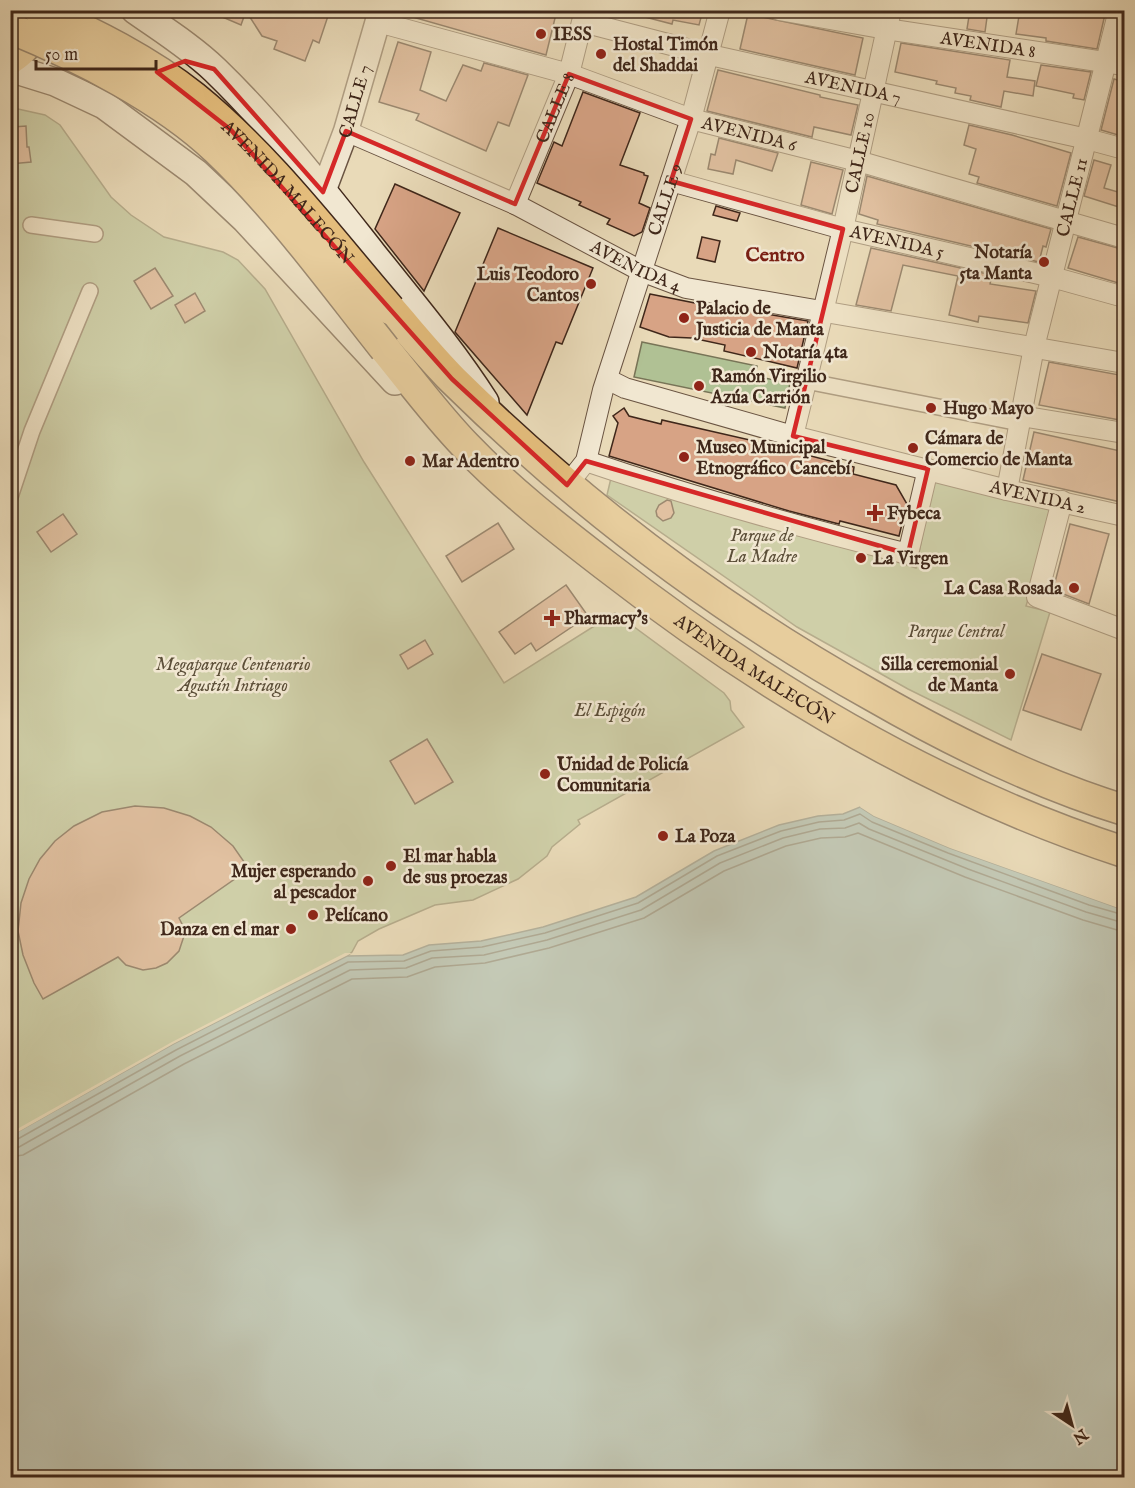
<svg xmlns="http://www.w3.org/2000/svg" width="1135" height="1488" font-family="'IM FELL English',serif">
	<rect width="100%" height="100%" fill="#e9dab8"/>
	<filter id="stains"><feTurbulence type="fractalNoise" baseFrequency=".00333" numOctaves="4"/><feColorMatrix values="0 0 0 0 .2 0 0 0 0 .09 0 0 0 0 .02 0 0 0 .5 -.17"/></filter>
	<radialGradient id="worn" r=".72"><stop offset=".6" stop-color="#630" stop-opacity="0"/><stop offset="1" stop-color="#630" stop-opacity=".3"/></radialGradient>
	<g fill="#b0c194" stroke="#787457" stroke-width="1.5">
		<path d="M10 109H18L45 115 60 125 111 197 131 215 164 237 223 252 238 260 265 289 364 462 504 683 615 613 724 693 730 701 731 710 744 727 578 820 580 824 552 847 547 856 518 879 473 900 435 905 379 929 358 941 352 952 347 956 173 1044 11 1136Z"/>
		<path d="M642 342 757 366 755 376 790 383 785 408 634 377Z"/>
		<path d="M934 477 1056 506 1026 606 1050 612 1011 740 908 689 797 627 607 495 611 478 778 524 916 568Z"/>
	</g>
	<path fill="#9ab8b8" stroke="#767e79" stroke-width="1.5" d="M860 807 874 816 950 848 1124 910V1477H11L10 1136 173 1044 347 956 403 955 429 945 481 941 543 927 636 897 714 851 779 825 818 816 843 814Z"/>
	<g fill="#e9dab8">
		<path d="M861 804 875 814 951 845 1124 907V910L950 848 874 816 860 807Z"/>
		<path d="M345 953H352L173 1044 11 1136 10 1133 172 1042Z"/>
	</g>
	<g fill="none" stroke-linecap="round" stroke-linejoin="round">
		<g stroke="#6c7069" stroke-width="1.5">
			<path d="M10 1141 16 1140 176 1050 348 962 404 961 431 951 482 947 545 933 638 903 717 856 781 831 819 822 844 820 860 814 872 822 948 853 1089 905 1124 915"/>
			<path d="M10 1148 19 1147 180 1056 350 970 406 968 432 958 484 955 547 940 641 910 720 863 783 838 820 829 845 828 859 823 869 829 968 869 1086 912 1124 923"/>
			<path d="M10 1157 23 1155 184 1064 352 979 407 977 435 967 485 963 549 948 644 918 724 871 786 846 821 838 845 837 858 833 965 877 1083 920 1124 932"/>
		</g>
	</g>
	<g fill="#d7a385" stroke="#3f271a" stroke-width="1.5">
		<path d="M206 10H330L319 43 313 40 305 61 274 49 277 41 262 36 246 11 241 25Z"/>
		<path d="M403 10H557L546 55 402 14Z"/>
		<path d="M638 10H703L699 25 673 20 672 24 637 15Z"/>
		<path d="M970 10H988L985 32 967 29Z"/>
		<path d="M1020 10H1106L1097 49 1046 41V38L1016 34Z"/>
		<path d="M748 14 863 38 855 75 740 49Z"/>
		<path d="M398 42 431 52 420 90 446 101 463 65 481 71 484 63 528 75 509 126 498 122 486 151 416 120 419 114 379 102Z"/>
		<path d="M901 43 1010 60 1007 77 1035 81 1033 96 1004 91 1001 107 970 100 971 96 955 93 956 88 936 84 937 81 895 72Z"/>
		<path d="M1041 65 1091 72 1084 100 1073 98 1074 94 1036 86Z"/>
		<path d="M718 70 820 95V97L858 105 851 135 814 127 812 137 707 111Z"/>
		<path d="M1114 79 1125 82V137L1101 130Z"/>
		<path d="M583 92 640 113 620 165 644 173V175L648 176 639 203 650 208 642 232 634 236 607 224 610 219 579 205 581 202 537 183 554 142 562 146Z"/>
		<path d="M969 125 1012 135 1071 153 1057 206 977 183 979 177 969 174 976 149 964 145Z"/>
		<path d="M26 126 27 147H29L31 162 10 164V149H14L13 127Z"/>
		<path d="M719 138 778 153 772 171 736 160 733 174 708 169 711 154 715 155Z"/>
		<path d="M1094 160 1111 165 1104 188 1125 194V209L1084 196Z"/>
		<path d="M811 162 843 170 832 214 801 205Z"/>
		<path d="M867 176 1051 229 1046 247 1043 246 1039 262 877 224 878 220 859 214Z"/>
		<path d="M395 184 460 213 424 291 375 229Z"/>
		<path d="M716 206 740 213 737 221 713 215Z"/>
		<path d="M498 228 593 268 562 344 556 342 527 415 455 332Z"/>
		<path d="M702 237 720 241 715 262 697 258Z"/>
		<path d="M1078 237 1125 250V285L1068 268Z"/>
		<path d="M871 248 992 275 990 284 1036 291 1028 323 979 316 978 322 949 315 958 276 903 265 891 311 856 305Z"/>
		<path d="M155 268 173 296 151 309 134 281Z"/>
		<path d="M195 293 205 311 185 323 175 305Z"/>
		<path d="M650 294 730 310V308L808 321 797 368 724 351 725 345 692 338 669 337 640 327Z"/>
		<path d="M1049 362 1125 376V421L1039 405Z"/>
		<path d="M624 408 629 416 661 424 662 420 803 452V454L854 467 853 474 896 485 907 504 899 536 840 521 839 524 789 511 609 456 618 423 613 416Z"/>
		<path d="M1034 432 1125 452V503L1023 480Z"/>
		<path d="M667 500 671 501 674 513 671 518 663 521 657 516 656 511 659 505Z"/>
		<path d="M63 514 77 534 51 552 37 532Z"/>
		<path d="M498 523 514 549 462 582 446 556Z"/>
		<path d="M1070 524 1109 534 1089 604 1053 590Z"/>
		<path d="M566 585 588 616 536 651 531 643 515 654 499 632Z"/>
		<path d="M425 640 433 654 408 669 400 655Z"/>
		<path d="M1042 654 1101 674 1081 730 1023 710Z"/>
		<path d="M427 739 453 782 415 804 390 761Z"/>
		<path d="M135 806 164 808 190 816 211 827 233 846 249 869 179 918 183 926 184 936 179 951 167 963 156 968 143 970 126 965 118 957 43 999 34 983 23 955 18 931 21 903 29 879 40 859 55 841 74 826 102 812Z"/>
	</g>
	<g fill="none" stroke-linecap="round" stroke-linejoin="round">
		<g stroke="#6a5442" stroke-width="18">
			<g id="pedestrian">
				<path d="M31 225 95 234"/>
				<path d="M806 381 1020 423"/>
				<path d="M10 497 32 431 90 291"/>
			</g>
		</g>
		<g stroke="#6a5442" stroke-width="22">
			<g id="minor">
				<path id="s1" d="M779 10 886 29 1124 65"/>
				<path id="s2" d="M378 22 569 74 691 119 858 161 1124 238"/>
				<path id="s3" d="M583 22 710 55 1087 139 1124 149"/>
				<path id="s4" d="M346 131 515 204 641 271 686 288 1124 363"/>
				<path id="s5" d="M671 181 843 229 1052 277 1124 297"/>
				<path id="s6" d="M515 204 569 74 585 10"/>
				<path id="s7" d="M607 379 625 388 793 436 1007 490 1124 516"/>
				<path d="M1021 416 1124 433"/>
				<path id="s8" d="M793 436 843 229 891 10"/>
				<path d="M586 461C692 497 799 527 908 554L928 469"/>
				<path id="s9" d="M567 485 586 461 603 390 691 119 720 10"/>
				<path id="s10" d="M1007 490 1034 347 1119 10"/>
				<path d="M1062 501 1037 597 1124 630"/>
			</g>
		</g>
		<g stroke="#6a5442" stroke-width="27">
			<g id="tertiary">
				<path id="s11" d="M323 192 346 131 381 10"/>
			</g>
		</g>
		<g stroke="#3f271a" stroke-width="30">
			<g id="secondary">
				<path d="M135 10C162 29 191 47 215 70 272 125 323 191 372 253 411 302 451 349 485 402"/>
				<path d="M10 68 55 82 104 105 196 173 246 220 395 381"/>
			</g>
		</g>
		<g stroke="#3f271a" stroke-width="33">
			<g id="primary">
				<path d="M10 59C26 49 36 33 41 16"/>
				<path d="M390 309C411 333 431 358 453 380 579 504 719 610 873 696 953 742 1036 783 1124 810"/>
				<path id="s12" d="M385 349C411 381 437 416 466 446 508 490 557 528 605 565 761 686 936 791 1124 852"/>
			</g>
		</g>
		<use href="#pedestrian" stroke="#f1e7d1" stroke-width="15"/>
		<use href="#minor" stroke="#f1e7d1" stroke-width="20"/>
		<use href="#tertiary" stroke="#f1e7d1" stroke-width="24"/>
		<use href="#secondary" stroke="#f1e7d1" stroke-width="27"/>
		<use href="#primary" stroke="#e4bd7c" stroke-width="30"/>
		<g stroke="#3f271a" stroke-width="33" stroke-linecap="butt">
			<g id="primary-bridge">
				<path id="s13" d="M39 10C91 31 150 62 194 97 269 158 328 237 390 309"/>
				<path d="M10 28C78 56 164 99 217 150 280 210 331 281 385 349"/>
			</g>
		</g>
		<use href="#primary-bridge" stroke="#e4bd7c" stroke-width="30"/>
	</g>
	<path d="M0 0H1135V1488H0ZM185 61 214 69 323 192 346 131 515 204 569 74 691 119 671 181 843 229 793 436 928 469 908 554 586 461 567 485 452 379 231 130 157 72Z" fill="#e9dab8" fill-opacity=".55" fill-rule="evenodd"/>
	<path fill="none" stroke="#d62828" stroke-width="4.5" stroke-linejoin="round" d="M185 61 214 69 323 192 346 131 515 204 569 74 691 119 671 181 843 229 793 436 928 469 908 554 586 461 567 485 452 379 231 130 157 72Z"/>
	<g fill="#8f2418" stroke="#f1e7d1" stroke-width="2">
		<circle cx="541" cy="34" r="6"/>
		<circle cx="601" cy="54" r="6"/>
		<circle cx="1044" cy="262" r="6"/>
		<circle cx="591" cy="284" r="6"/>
		<circle cx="684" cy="318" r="6"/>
		<circle cx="751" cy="352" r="6"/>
		<circle cx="699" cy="386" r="6"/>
		<circle cx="931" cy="408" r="6"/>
		<circle cx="913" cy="448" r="6"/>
		<circle cx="684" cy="457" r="6"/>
		<circle cx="410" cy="461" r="6"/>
		<path d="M872 504h6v6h6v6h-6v6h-6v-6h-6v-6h6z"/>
		<circle cx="861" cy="558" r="6"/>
		<circle cx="1074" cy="588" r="6"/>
		<path d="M549 609h6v6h6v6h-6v6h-6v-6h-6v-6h6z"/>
		<circle cx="1010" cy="674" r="6"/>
		<circle cx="545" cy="774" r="6"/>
		<circle cx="663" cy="836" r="6"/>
		<circle cx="391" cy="866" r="6"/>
		<circle cx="368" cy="881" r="6"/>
		<circle cx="313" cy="915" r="6"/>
		<circle cx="291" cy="929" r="6"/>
	</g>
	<g text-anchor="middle" stroke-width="5" stroke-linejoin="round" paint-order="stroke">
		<g font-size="18" font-weight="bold" fill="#3f271a" stroke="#f1e7d1" text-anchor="start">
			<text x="553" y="40">IESS</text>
			<text x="613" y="50">Hostal Timón<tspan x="613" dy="21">del Shaddai</tspan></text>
			<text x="1032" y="258" text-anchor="end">Notaría<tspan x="1032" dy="21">5ta Manta</tspan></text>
			<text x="579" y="280" text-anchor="end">Luis Teodoro<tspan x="579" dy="21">Cantos</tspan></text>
			<text x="696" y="314">Palacio de<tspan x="696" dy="21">Justicia de Manta</tspan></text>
			<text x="763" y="358">Notaría 4ta</text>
			<text x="711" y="382">Ramón Virgilio<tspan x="711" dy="21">Azúa Carrión</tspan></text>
			<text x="943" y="414">Hugo Mayo</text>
			<text x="925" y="444">Cámara de<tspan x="925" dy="21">Comercio de Manta</tspan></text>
			<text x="696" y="453">Museo Municipal<tspan x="696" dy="21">Etnográfico Cancebí</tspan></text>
			<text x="422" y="467">Mar Adentro</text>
			<text x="887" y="519">Fybeca</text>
			<text x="873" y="564">La Virgen</text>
			<text x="1062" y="594" text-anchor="end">La Casa Rosada</text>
			<text x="564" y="624">Pharmacy's</text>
			<text x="998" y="670" text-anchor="end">Silla ceremonial<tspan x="998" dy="21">de Manta</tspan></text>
			<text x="557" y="770">Unidad de Policía<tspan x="557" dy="21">Comunitaria</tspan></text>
			<text x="675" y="842">La Poza</text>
			<text x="403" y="862">El mar habla<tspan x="403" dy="21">de sus proezas</tspan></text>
			<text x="356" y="877" text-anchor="end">Mujer esperando<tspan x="356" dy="21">al pescador</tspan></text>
			<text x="325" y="921">Pelícano</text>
			<text x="279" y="935" text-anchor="end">Danza en el mar</text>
		</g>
		<g font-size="18" fill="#3f271a" stroke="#f1e7d1">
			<text dy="6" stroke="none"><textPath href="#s1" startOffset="212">AVENIDA 8</textPath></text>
			<text dy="6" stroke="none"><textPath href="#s3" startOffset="278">AVENIDA 7</textPath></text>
			<text dy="6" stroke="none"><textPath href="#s11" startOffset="96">CALLE 7</textPath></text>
			<text dy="6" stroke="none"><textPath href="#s6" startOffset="104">CALLE 8</textPath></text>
			<text dy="6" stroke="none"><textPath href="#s2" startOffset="388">AVENIDA 6</textPath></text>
			<text dy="6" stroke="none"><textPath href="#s8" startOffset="291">CALLE 10</textPath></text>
			<text dy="6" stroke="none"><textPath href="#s13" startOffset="312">AVENIDA MALECÓN</textPath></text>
			<text dy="6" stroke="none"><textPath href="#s10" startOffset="300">CALLE 11</textPath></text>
			<text dy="6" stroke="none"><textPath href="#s9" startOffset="304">CALLE 9</textPath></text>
			<text dy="6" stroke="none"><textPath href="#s5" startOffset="234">AVENIDA 5</textPath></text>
			<text dy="6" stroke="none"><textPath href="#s4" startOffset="320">AVENIDA 4</textPath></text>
			<text dy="6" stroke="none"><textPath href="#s7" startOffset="447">AVENIDA 2</textPath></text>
			<text dy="6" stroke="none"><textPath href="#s12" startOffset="492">AVENIDA MALECÓN</textPath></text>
		</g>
		<g font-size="18" font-style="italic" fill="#5b4e38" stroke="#f1e7d1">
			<text x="762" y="541">Parque de<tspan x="762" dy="21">La Madre</tspan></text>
			<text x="956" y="637">Parque Central</text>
			<text x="233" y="670">Megaparque Centenario<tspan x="233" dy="21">Agustín Intriago</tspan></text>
			<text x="610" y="716">El Espigón</text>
		</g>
		<g font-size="20" font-weight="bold" fill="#7a1f14" stroke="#f1e7d1">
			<text x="775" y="261">Centro</text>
		</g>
	</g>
	<rect width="1135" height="1488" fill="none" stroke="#e9dab8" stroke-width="36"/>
	<rect x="12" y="12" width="1111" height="1464" fill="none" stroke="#3f271a" stroke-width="3"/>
	<rect x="18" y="18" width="1099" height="1452" fill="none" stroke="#3f271a" stroke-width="1.5"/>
	<g transform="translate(1072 1425) rotate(144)" stroke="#f1e7d1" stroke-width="4.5" paint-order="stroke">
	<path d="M0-4.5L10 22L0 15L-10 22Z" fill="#3f271a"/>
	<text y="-9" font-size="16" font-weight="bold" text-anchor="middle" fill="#3f271a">N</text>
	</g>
	<path d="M36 60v9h120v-9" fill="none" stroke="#3f271a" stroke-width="3"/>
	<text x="45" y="60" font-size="18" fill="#3f271a" stroke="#f1e7d1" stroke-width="4.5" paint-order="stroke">50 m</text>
	<rect width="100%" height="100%" filter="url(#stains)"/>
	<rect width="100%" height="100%" fill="url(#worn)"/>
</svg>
